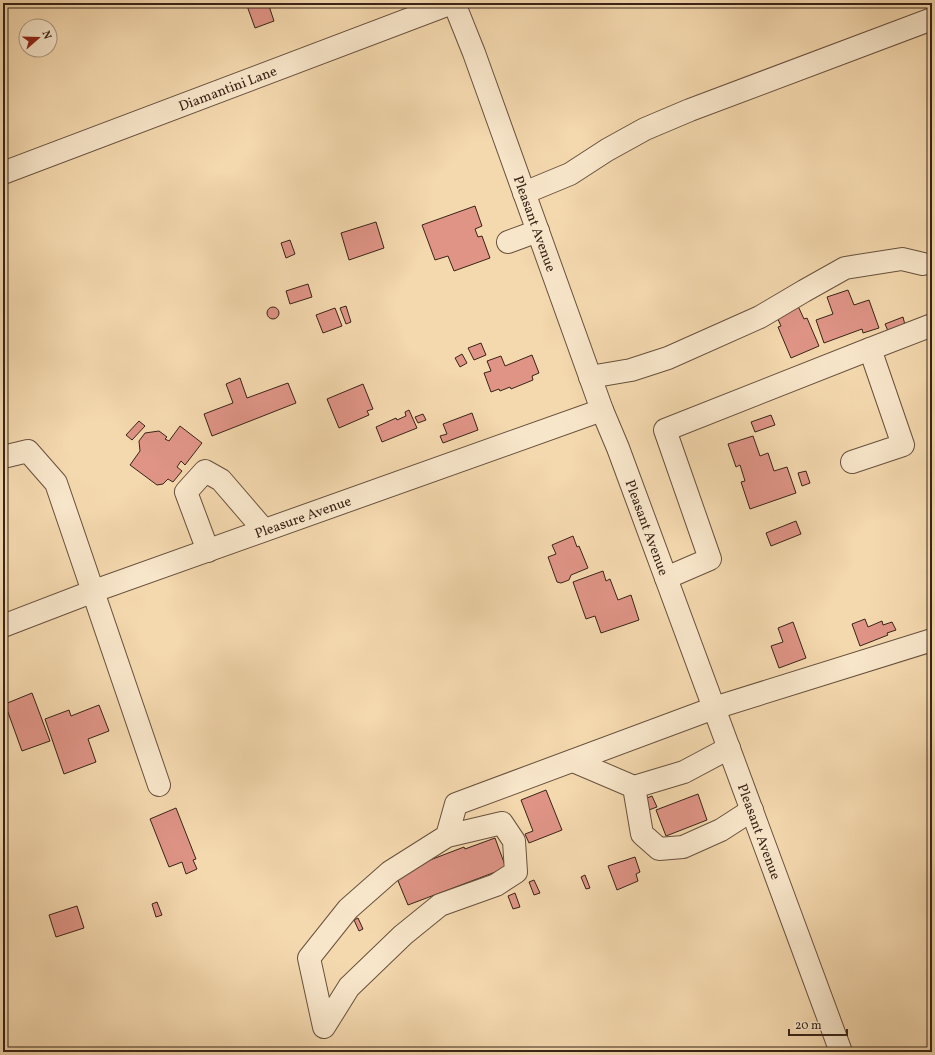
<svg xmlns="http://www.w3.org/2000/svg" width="935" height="1055" font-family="Vollkorn,serif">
	<rect width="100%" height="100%" fill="#f4d8ae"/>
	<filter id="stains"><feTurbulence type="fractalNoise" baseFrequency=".005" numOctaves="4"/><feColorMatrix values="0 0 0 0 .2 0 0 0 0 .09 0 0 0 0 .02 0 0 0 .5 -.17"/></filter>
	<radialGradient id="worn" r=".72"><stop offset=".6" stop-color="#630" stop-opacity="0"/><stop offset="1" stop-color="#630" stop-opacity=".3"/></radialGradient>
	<g fill="#df9486" stroke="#392417">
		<path d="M246 3H268L274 21 255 28Z"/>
		<path d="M475 206 482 226 475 229 478 237 482 236 490 258 454 271 448 256 435 260 422 225Z"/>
		<path d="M376 222 384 248 349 260 341 233Z"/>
		<path d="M290 240 295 254 286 258 281 243Z"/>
		<path d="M308 284 312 297 290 304 286 291Z"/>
		<path d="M848 290 854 305 869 300 879 328 863 333 862 329 824 343 816 320 833 314 827 297Z"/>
		<path d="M346 306 351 322 346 324 340 308Z"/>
		<path d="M798 306 804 319 807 318 819 346 791 358 778 327 781 326 776 315Z"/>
		<circle cx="273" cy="313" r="6"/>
		<path d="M335 308 342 326 323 333 316 315Z"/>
		<path d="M903 317 905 325 888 331 885 324Z"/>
		<path d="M481 343 486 355 474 360 468 348Z"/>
		<path d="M462 354 467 363 460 367 455 358Z"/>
		<path d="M532 355 539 373 532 376 533 380 511 389 510 387 500 391 499 389 491 392 484 373 491 371 487 361 501 356 505 366Z"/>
		<path d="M240 378 247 398 288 383 296 403 212 436 204 414 233 403 226 384Z"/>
		<path d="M363 384 373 409 367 411 369 415 339 428 327 399Z"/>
		<path d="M409 410 417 428 382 442 376 427 396 418 397 420 406 416 405 412Z"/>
		<path d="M472 413 478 430 443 443 440 436 447 434 443 424Z"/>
		<path d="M423 414 426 420 418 423 415 417Z"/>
		<path d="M771 415 775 425 755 432 751 422Z"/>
		<path d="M139 421 145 426 132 440 126 435Z"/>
		<path d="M180 426 202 443 185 465 181 461 177 467 182 471 173 482 168 479 163 484 157 485 130 465 140 451 139 441 145 433 159 431 167 437 165 439 169 441Z"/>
		<path d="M753 436 760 456 768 453 774 471 787 467 796 493 750 509 741 482 745 481 740 465 736 467 728 444Z"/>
		<path d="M806 471 810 483 802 486 798 473Z"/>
		<path d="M796 521 801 534 771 546 766 533Z"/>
		<path d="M573 536 577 547 579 546 588 568 571 575 569 580 561 583 557 582 548 557 556 554 552 545Z"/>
		<path d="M603 571 606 581 610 579 618 600 631 595 639 620 601 633 595 616 586 619 573 582Z"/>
		<path d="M865 619 868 627 882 621 883 625 892 622 896 630 887 633 888 635 860 646 852 624Z"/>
		<path d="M793 622 806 658 779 668 771 646 783 642 778 628Z"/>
		<path d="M32 693 50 741 22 751 5 704Z"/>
		<path d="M99 705 109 731 88 739 96 762 64 774 45 719 69 710 71 716Z"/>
		<path d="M546 790 562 830 529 843 525 834 533 831 521 800Z"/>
		<path d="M698 794 707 820 666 836 656 810Z"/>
		<path d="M652 796 657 807 646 811 642 800Z"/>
		<path d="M176 808 196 859 193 860 197 869 186 874 182 862 169 867 150 819Z"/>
		<path d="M495 838 506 868 408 905 396 876 404 870 464 847 465 849Z"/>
		<path d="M635 857 640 872 636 874 638 881 617 890 608 866Z"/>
		<path d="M585 875 590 888 586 889 581 877Z"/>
		<path d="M534 880 540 893 534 895 529 882Z"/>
		<path d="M515 893 520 907 513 909 508 896Z"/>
		<path d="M157 902 162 915 156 917 152 904Z"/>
		<path d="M77 906 84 928 56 937 49 915Z"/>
		<path d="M358 918 363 929 359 931 354 920Z"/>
	</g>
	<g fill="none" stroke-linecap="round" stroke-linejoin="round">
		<g stroke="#68513d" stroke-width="24">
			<g id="minor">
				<path id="s1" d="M454 3 474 53 602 410 618 448 841 1052"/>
				<path id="s2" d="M3 173 452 3"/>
				<path d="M524 193 570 174 607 150 645 129 690 110 932 19"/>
				<path d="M508 242 538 231"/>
				<path d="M870 349 932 325"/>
				<path d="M590 377 631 370 668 358 760 317 804 291 845 268 902 259 923 264"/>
				<path d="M3 457 28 451 56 483 159 785"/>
				<path d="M208 551 186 492 205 471 221 480 264 530"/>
				<path d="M666 578 710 559 665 430 870 349 903 445 852 462"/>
				<path id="s3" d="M3 626 94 591 602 410"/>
				<path d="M573 761 634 787 684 772 729 748"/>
				<path d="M634 787 642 834 659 849 683 847 721 830 752 810"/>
				<path d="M447 836 502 823 514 841 516 872 496 885 440 905 403 935 349 987 324 1027 309 958 348 909 390 872 447 836 456 804 714 708 932 640"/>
			</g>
		</g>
		<use href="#minor" stroke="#f8e6ca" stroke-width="22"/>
	</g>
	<g text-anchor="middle" stroke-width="3.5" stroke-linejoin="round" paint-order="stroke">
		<g font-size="14" fill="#392417" stroke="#f8e6ca">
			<text dy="5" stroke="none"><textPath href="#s2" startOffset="240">Diamantini Lane</textPath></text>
			<text dy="5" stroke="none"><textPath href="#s1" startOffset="235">Pleasant Avenue</textPath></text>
			<text dy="5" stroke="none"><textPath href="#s3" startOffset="319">Pleasure Avenue</textPath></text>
			<text dy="5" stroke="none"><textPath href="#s1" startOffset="559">Pleasant Avenue</textPath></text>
			<text dy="5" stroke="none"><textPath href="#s1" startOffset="883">Pleasant Avenue</textPath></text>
		</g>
	</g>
	<rect width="935" height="1055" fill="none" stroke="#f4d8ae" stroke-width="16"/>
	<rect x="4" y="4" width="927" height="1047" fill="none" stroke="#392417" stroke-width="2"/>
	<rect x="8" y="8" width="919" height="1039" fill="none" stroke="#392417"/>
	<g transform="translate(38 38) rotate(70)"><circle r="19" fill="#f8e6ca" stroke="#ac9882"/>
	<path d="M0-3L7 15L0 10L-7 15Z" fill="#8f2418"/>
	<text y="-6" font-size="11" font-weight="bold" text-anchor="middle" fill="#392417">N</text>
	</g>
	<path d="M789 1029v6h58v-6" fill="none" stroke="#392417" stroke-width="2"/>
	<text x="795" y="1029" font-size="12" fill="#392417" stroke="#f8e6ca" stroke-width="3" paint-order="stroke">20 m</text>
	<rect width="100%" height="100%" filter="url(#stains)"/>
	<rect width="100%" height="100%" fill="url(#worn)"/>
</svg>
